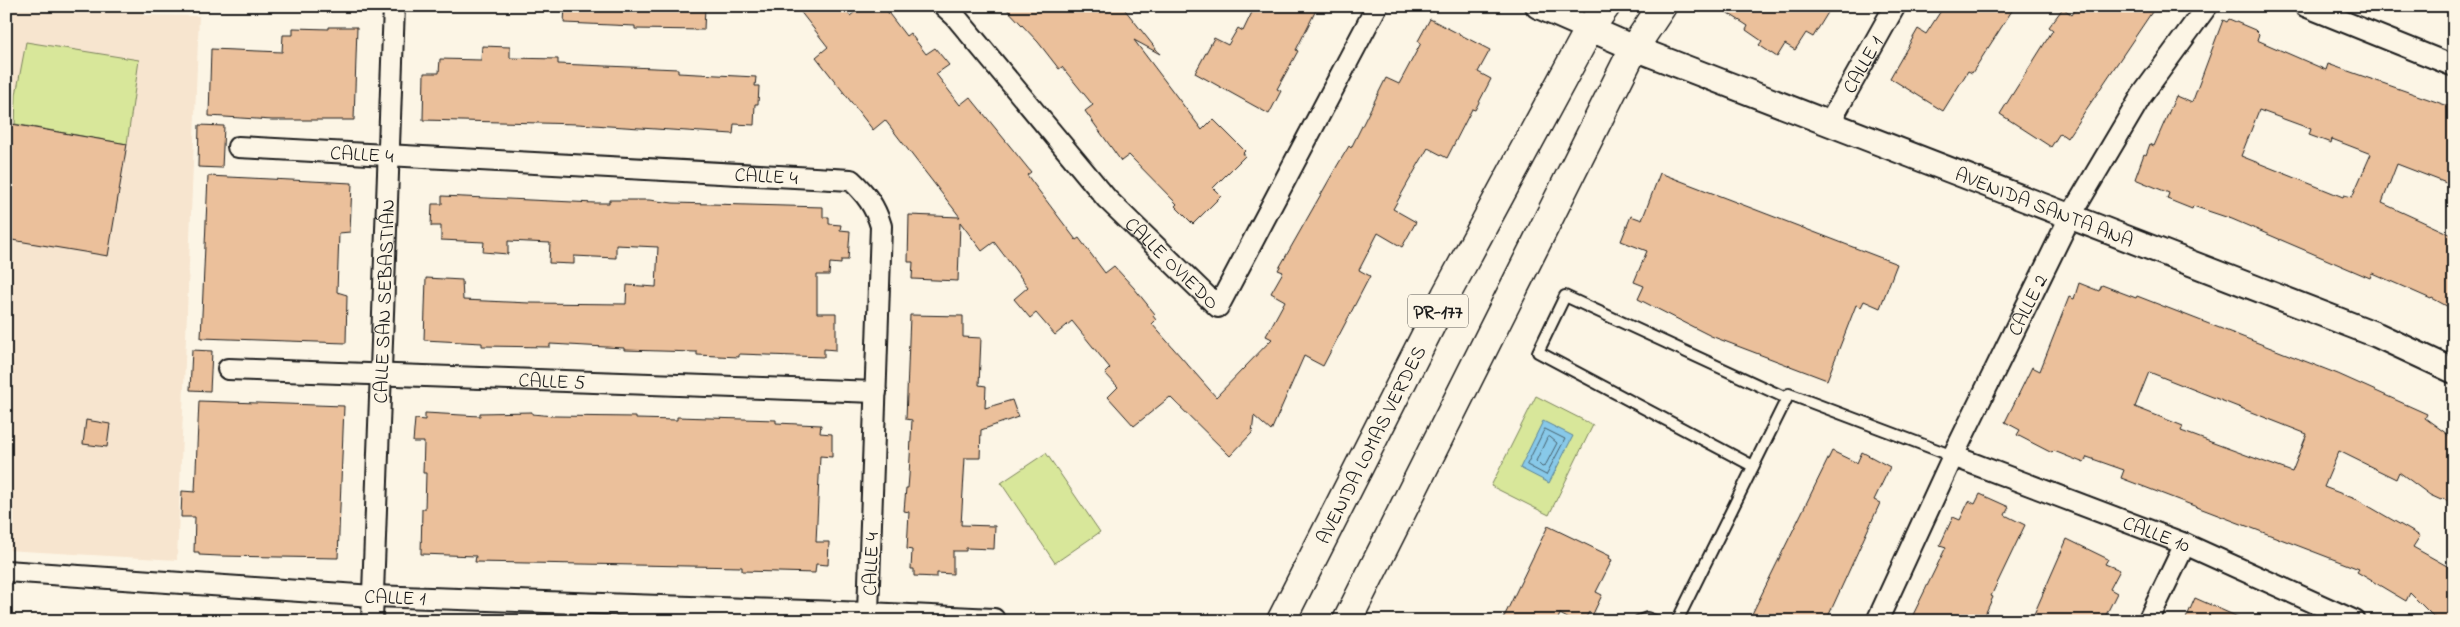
<svg xmlns="http://www.w3.org/2000/svg" width="2460" height="627" font-family="'Indie Flower',sans-serif">
	<rect width="100%" height="100%" fill="#fcf5e5"/>
	<filter id="ink" filterUnits="userSpaceOnUse"><feTurbulence type="fractalNoise" baseFrequency=".02" numOctaves="2"/><feDisplacementMap in="SourceGraphic" scale="10" xChannelSelector="R" yChannelSelector="G"/><feConvolveMatrix kernelMatrix="1 2 1 2 8 2 1 2 1" color-interpolation-filters="sRGB"/></filter>
	<g filter="url(#ink)">
		<path fill="#f7e5cf" d="M6 6H144L143 15 199 16 177 560 6 550Z"/>
		<g fill="#d8e79a" stroke="#7a825b">
			<path d="M26 42 139 60 127 144 15 124 16 95Z"/>
			<path d="M1536 396 1593 425 1549 515 1491 486Z"/>
			<path d="M1046 453 1100 532 1055 563 1001 483Z"/>
		</g>
		<path fill="#88c9e9" stroke="#5d8497" d="M1543 421 1573 436 1549 483 1520 468Z"/>
		<g fill="none" stroke-linecap="round" stroke-linejoin="round">
			<g stroke="#47616e" stroke-width="1">
				<path d="M1545 429 1565 439 1546 475 1527 465Z"/>
				<path d="M1550 437 1557 443 1545 466 1542 467 1536 461 1547 438Z"/>
			</g>
		</g>
		<g fill="#ebc09b" stroke="#1c1c1c" fill-rule="evenodd">
			<path d="M565 6H705L704 30 635 29V26L564 23Z"/>
			<path d="M796 6H843L850 16 862 6H883L906 36 910 33 926 54 935 48 949 65 936 74 960 105 970 97 1031 172 1027 175 1076 240 1079 238 1105 273 1114 266 1134 288 1155 314 1153 316 1156 320 1152 324 1216 397 1272 339 1266 336 1285 301 1271 293 1283 272 1278 270 1337 166 1349 146 1351 148 1386 78 1399 84 1421 43 1418 41 1430 19 1490 50 1478 72 1491 79 1475 110 1472 109 1447 158 1428 148 1418 165 1393 209 1416 222 1402 247 1378 233 1359 270 1370 276 1323 366 1304 356 1271 431 1254 416 1252 433 1230 456 1170 397 1134 426 1108 397 1118 387 1105 373 1110 368 1072 321 1055 335 1036 313 1030 318 1014 299 1028 287 994 242 982 251 960 222 958 281 912 279 913 262H908L909 215 960 217 885 120 873 130 816 57 828 47Z"/>
			<path d="M1004 6H1122L1160 54 1134 40 1202 130 1213 119 1245 151 1243 153 1245 156 1213 188 1221 196 1193 224 1175 206 1177 204 1129 155 1121 161 1085 111 1093 105 1062 67 1059 69 1038 42Z"/>
			<path d="M1255 6H1318L1296 50 1298 51 1277 89 1281 91 1269 114 1195 73 1214 38 1228 45 1238 28 1243 31Z"/>
			<path d="M1717 6H1832L1813 37 1806 33 1795 50 1785 44 1777 57 1759 45 1762 41 1746 30 1748 26Z"/>
			<path d="M1944 6H2015L1972 73 1968 71 1943 111 1890 78 1918 29 1926 34Z"/>
			<path d="M2078 6H2156L2067 138 2060 133 2051 147 2000 114 2053 30 2049 27 2063 8 2072 15Z"/>
			<path d="M2229 19 2255 30 2259 34 2257 40 2326 70 2328 64 2454 108V186L2397 164 2382 203 2454 236V310L2432 298 2431 299 2372 273 2370 278 2232 219 2193 206 2192 209 2167 199 2169 193 2135 179 2144 154 2146 155 2150 144 2154 146 2176 96 2192 103 2223 20 2227 22ZM2259 110 2311 129 2309 135 2331 143 2332 139 2371 154 2352 197 2344 195 2343 197 2241 156Z"/>
			<path d="M329 27H357L354 120H272L209 116 211 49 282 52 283 35H293V28L329 29Z"/>
			<path d="M482 46 510 47V58L558 59V64L678 69V73L756 77 755 86H759L758 104H755L754 125 734 124 733 134 578 124 423 120 424 73H439L440 59 481 60Z"/>
			<path d="M6 123 127 144 108 256 6 239Z"/>
			<path d="M199 125 224 126 222 168 198 167Z"/>
			<path d="M1660 173 1897 264 1880 308 1864 301 1861 307 1856 305 1827 380 1711 336 1638 299 1644 286 1634 282 1647 251 1621 241 1631 216 1642 220Z"/>
			<path d="M208 176 352 183 350 232 339 233 337 292 347 295 346 343 201 338Z"/>
			<path d="M442 196 595 203H609V200H649L673 203 823 207V217H829V224L841 225 840 230 850 231 848 260H841V264L830 263 829 275H817V313H836V350L824 349V357L739 354V357L697 355V352L624 350V348L550 344V347L482 346V343L424 340 426 278 462 280 463 300 529 303 626 304 627 285 656 287 658 247 616 245V258L574 256V264L549 263 550 243 508 241V254L483 252 484 242 441 240V226H431L432 204H442Z"/>
			<path d="M2079 283 2099 291 2102 285 2136 298 2137 296 2338 374 2427 414 2425 418 2454 439V507L2443 498 2441 500 2430 495 2399 472 2396 479 2339 451 2324 487 2358 500 2420 536 2413 547 2454 570V621H2438L2410 593 2406 601 2357 572 2359 569 2121 478 2124 470 2087 457 2084 463 2054 451 2052 453 2017 435 2020 430 2005 422 2032 367 2040 371 2069 297 2074 299ZM2149 372 2307 434 2292 472 2181 431 2183 426 2135 407Z"/>
			<path d="M910 315 963 316V337L981 338 979 385 986 386 985 408 1012 400 1018 417 981 430 980 458H965L961 525 995 526 994 549 966 548V551H953V574L937 573V577L914 576V569H911L912 550 907 549 909 512 904 511 906 488H908L909 476 912 420 906 419Z"/>
			<path d="M192 350 212 351 210 391 190 390Z"/>
			<path d="M199 401 344 406 338 558 220 556 199 555V552H194L195 517H181L182 491 195 492Z"/>
			<path d="M532 412V414L553 416 636 417V419L677 420V417L776 420V423L821 425 820 433 832 434V457L820 456 816 542H829L828 565 816 564 815 573 742 571V567L475 562 476 556 421 554 422 509H425L426 473H423L424 442H413L415 419 425 420V413L480 416V413Z"/>
			<path d="M86 420 110 424 107 447 83 444Z"/>
			<path d="M1832 451 1857 463 1862 452 1890 467 1874 500 1880 503 1827 619 1821 621H1761L1751 616Z"/>
			<path d="M1980 494 2009 507 2005 515 2025 525 1991 596 1993 597 1982 621H1910L1946 547 1940 545 1953 517 1960 520 1969 501 1975 504Z"/>
			<path d="M1548 526 1610 556 1609 558 1612 560 1596 592 1602 595 1593 614 1589 612 1584 621H1573L1560 614 1557 621H1502Z"/>
			<path d="M2067 539 2108 559 2105 564 2120 570 2110 589 2117 593 2103 621H2031Z"/>
			<path d="M2195 598 2247 621H2185Z"/>
		</g>
		<g fill="none" stroke-linecap="round" stroke-linejoin="round">
			<g stroke="#1c1c1c" stroke-width="14">
				<g id="service">
					<path d="M1753 466 1538 352 1565 296 1786 398"/>
					<path d="M1639 621 1647 618 1655 621"/>
					<path d="M1677 621 1789 394 1953 456"/>
				</g>
			</g>
			<g stroke="#1c1c1c" stroke-width="24">
				<g id="minor">
					<path id="s1" d="M944 6 955 16 1107 199 1218 307 1377 6"/>
					<path d="M2305 6 2454 66"/>
					<path id="s2" d="M1830 122 1895 6"/>
					<path id="s3" d="M238 147 851 180C866 194 875 206 881 226L868 613"/>
					<path id="s4" d="M228 369 876 392"/>
					<path id="s5" d="M1953 456 2185 544 2355 621"/>
					<path id="s6" d="M6 571 373 596 868 613 994 619"/>
					<path id="s7" d="M372 621 394 6"/>
					<path id="s8" d="M1877 621 1953 456 2071 215 2142 95 2207 6"/>
					<path d="M2148 621 2185 544"/>
				</g>
			</g>
			<g stroke="#1c1c1c" stroke-width="28">
				<g id="tertiary">
					<path id="s9" d="M1538 6 1634 48 2377 335 2454 371"/>
				</g>
			</g>
			<g stroke="#1c1c1c" stroke-width="31">
				<g id="trunk">
					<path id="s10" d="M1281 621 1446 295 1590 28 1606 6"/>
					<path d="M1347 621 1634 48 1662 6"/>
				</g>
			</g>
			<use href="#service" stroke="#fcf5e5" stroke-width="10"/>
			<use href="#minor" stroke="#fcf5e5" stroke-width="20"/>
			<use href="#tertiary" stroke="#fcf5e5" stroke-width="24"/>
			<use href="#trunk" stroke="#fcf5e5" stroke-width="28"/>
		</g>
	</g>
	<g text-anchor="middle" stroke-width="4.5" stroke-linejoin="round" paint-order="stroke">
		<rect fill="#fcf5e5" stroke="#5f5d58" stroke-width="1" x="1408" y="294.5" width="60" height="33" rx="4"/>
		<g font-size="19" font-weight="bold" fill="#1c1c1c">
			<text x="1438" y="318">PR-177</text>
		</g>
		<g font-size="20" fill="#1c1c1c" stroke="#fcf5e5">
			<text dy="7" stroke="none"><textPath href="#s2" startOffset="66">CALLE 1</textPath></text>
			<text dy="7" stroke="none"><textPath href="#s3" startOffset="124">CALLE 4</textPath></text>
			<text dy="7" stroke="none"><textPath href="#s3" startOffset="529">CALLE 4</textPath></text>
			<text dy="7" stroke="none"><textPath href="#s9" startOffset="545">AVENIDA SANTA ANA</textPath></text>
			<text dy="7" stroke="none"><textPath href="#s1" startOffset="344">CALLE OVIEDO</textPath></text>
			<text dy="7" stroke="none"><textPath href="#s7" startOffset="320">CALLE SAN SEBASTIÁN</textPath></text>
			<text dy="7" stroke="none"><textPath href="#s8" startOffset="350">CALLE 2</textPath></text>
			<text dy="7" stroke="none"><textPath href="#s4" startOffset="324">CALLE 5</textPath></text>
			<text dy="7" stroke="none"><textPath href="#s10" startOffset="198">AVENIDA LOMAS VERDES</textPath></text>
			<text dy="7" stroke="none"><textPath href="#s5" startOffset="218">CALLE 10</textPath></text>
			<text transform="translate(870 564) rotate(-88)" y="7">CALLE 4</text>
			<text dy="7" stroke="none"><textPath href="#s6" startOffset="390">CALLE 1</textPath></text>
		</g>
	</g>
	<rect width="2460" height="627" fill="none" stroke="#fcf5e5" stroke-width="25"/>
	<rect x="12" y="12" width="2435" height="602" fill="none" stroke="#1c1c1c" stroke-width="2" filter="url(#ink)"/>
</svg>
